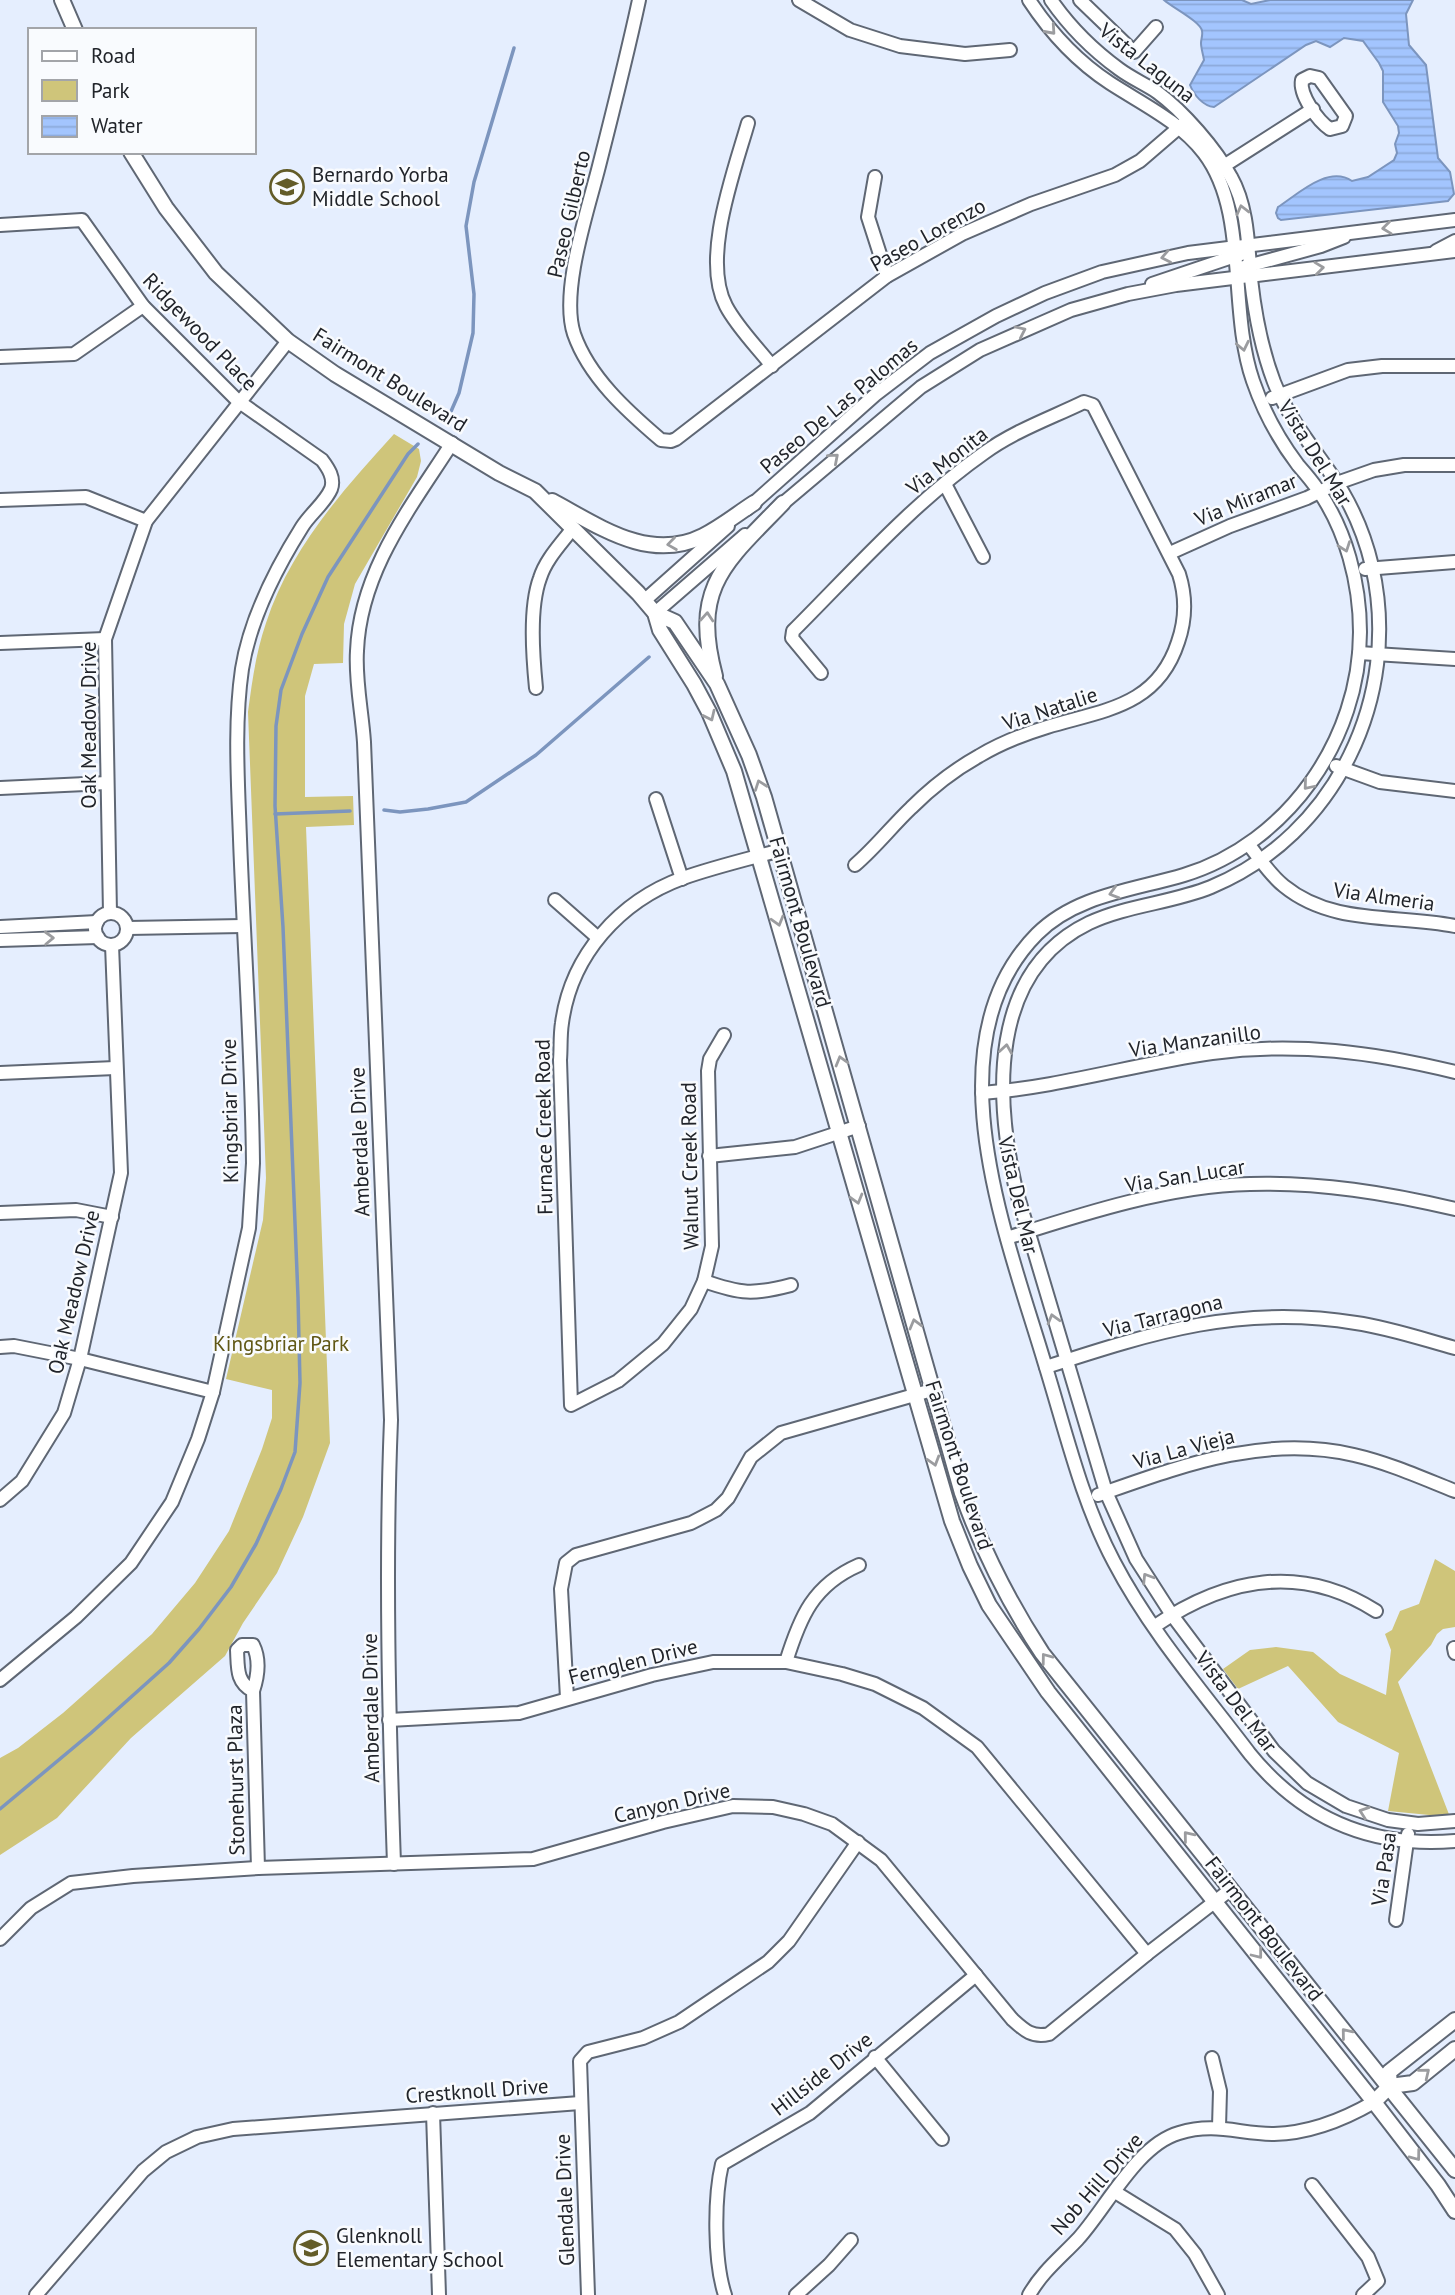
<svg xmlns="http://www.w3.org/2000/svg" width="1455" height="2295" font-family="'PT Sans',sans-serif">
	<defs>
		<pattern id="water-rules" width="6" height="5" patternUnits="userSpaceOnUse" patternTransform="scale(1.75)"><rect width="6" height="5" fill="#a3c5fe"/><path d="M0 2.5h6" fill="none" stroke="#8ca9da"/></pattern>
	</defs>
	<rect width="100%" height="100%" fill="#e5eefe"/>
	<g fill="#cfc57a">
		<path d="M394 434 419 449 421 461 417 477 355 584 344 624 343 663 314 664 305 696V797L353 796 354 825 306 827 330 1443 303 1517 277 1573 243 1623 225 1656 131 1738 57 1818 0 1855V1758L18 1748 63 1713 152 1634 195 1583 229 1531 262 1449 272 1418V1390L226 1379 263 1220 266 1178 248 712C252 682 256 652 266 623 290 549 343 490 394 434Z"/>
		<path d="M1435 1559 1455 1571V1627L1443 1629 1437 1634 1431 1645 1398 1682 1450 1817 1388 1811 1399 1753 1338 1722 1288 1666 1238 1689 1223 1669 1250 1650 1276 1647 1313 1652 1340 1674 1386 1695 1391 1650 1385 1634 1392 1630 1400 1611 1419 1604Z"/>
	</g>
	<path fill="url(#water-rules)" stroke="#7c95be" stroke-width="2" d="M1164 0H1242L1251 4 1270 0H1413L1406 14 1409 45 1426 65 1438 158 1450 172 1454 194 1448 201 1281 220 1278 218 1276 213 1278 207C1298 194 1328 165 1352 181L1368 177 1394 160 1397 153 1395 144 1399 133 1398 126 1383 102V71L1379 63 1363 41 1344 38 1330 47 1316 41 1306 45 1214 107C1203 106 1194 95 1190 85L1204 60C1203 54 1201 48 1201 43 1201 39 1203 35 1202 31 1201 22 1173 8 1164 0Z"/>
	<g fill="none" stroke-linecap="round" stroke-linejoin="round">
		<g stroke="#7c95be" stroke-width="3.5">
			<path d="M449 416 459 393 473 333 474 294 466 226 474 182 514 48"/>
			<path d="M384 810 400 812 428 809 466 802 536 755 649 657"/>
			<path d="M275 814 350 811"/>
			<path d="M0 1809 91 1733 169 1663 199 1629 231 1587 256 1544 281 1489 295 1452 300 1383 298 1297 283 927 275 806 276 726 281 690 302 634 328 577 408 454 418 444"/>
		</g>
		<g stroke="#5f6774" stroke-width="16">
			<g id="minor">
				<path d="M639 0C627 56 613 111 599 166 588 210 560 291 574 334 589 377 627 411 661 440L671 441 676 439 887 276 962 234 1031 204 1115 175 1140 161 1183 124"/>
				<path d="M799 0 850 30 900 46 965 54 1010 50"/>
				<path d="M1029 0C1050 32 1078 62 1110 83 1144 105 1179 121 1204 153 1249 212 1228 309 1253 381 1263 410 1279 440 1298 465 1305 473 1312 481 1318 490 1346 530 1360 583 1360 632 1360 739 1288 843 1184 875 1134 890 1076 895 1037 934 929 1043 1007 1237 1044 1361 1065 1428 1081 1500 1114 1562 1150 1631 1203 1692 1250 1754 1303 1819 1371 1848 1455 1841"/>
				<path d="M1051 0C1069 26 1093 50 1119 69 1131 78 1145 84 1157 92 1183 111 1216 149 1231 177 1248 207 1248 246 1251 279 1255 315 1261 348 1274 382 1287 415 1308 441 1329 471 1349 499 1364 532 1372 566 1402 696 1336 835 1211 887 1172 903 1127 905 1089 923 988 972 995 1098 1016 1190L1106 1492 1136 1559 1172 1615 1274 1751 1307 1783 1346 1806 1388 1820 1418 1824 1455 1821"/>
				<path d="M1080 0 1134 52 1156 27"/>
				<path d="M1310 76 1319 78 1346 116 1342 126 1330 129C1318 121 1299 95 1302 80Z"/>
				<path d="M748 123C734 172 701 259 726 306 737 327 757 347 772 366"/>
				<path d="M1219 169 1313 109"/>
				<path d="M875 177 868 217 887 276"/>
				<path d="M0 225 82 220 143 306 238 401 322 460C328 468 335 478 331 489 325 503 310 514 302 527 275 570 250 619 242 669 234 724 238 782 240 839 244 947 252 1055 253 1163L249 1228 213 1392 198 1439 172 1502 131 1563 76 1617 0 1680"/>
				<path d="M1436 251 1455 241"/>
				<path d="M1244 267 1321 246 1344 237"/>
				<path d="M1152 284 1241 254"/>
				<path d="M0 357 74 354 143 306"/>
				<path d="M1272 398 1348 370 1382 366H1455"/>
				<path d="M945 484 983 557"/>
				<path d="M0 500 86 497 146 521"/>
				<path d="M747 509 875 395 930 353 996 316 1045 293 1102 272 1188 253 1455 220"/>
				<path d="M775 510 921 387 980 350 1071 310 1128 294 1176 285 1455 251"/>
				<path d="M1170 553 1230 526 1307 498 1337 483 1374 470 1404 465H1455"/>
				<path d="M1365 569 1455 562"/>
				<path d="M645 600 728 526"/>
				<path d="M655 613 745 535"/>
				<path d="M0 643 105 639"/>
				<path d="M1359 653 1455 659"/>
				<path d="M821 673 792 638 793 631C854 570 913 503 984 453 1014 431 1051 418 1084 402L1093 405 1179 574C1186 596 1186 619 1178 642 1157 707 1103 710 1047 727 1024 734 999 744 979 756 954 770 931 788 911 808 892 826 876 847 855 865"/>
				<path d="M536 688C533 657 529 608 540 578 546 559 561 544 573 528"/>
				<path d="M1336 766 1380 782 1455 791"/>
				<path d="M0 788 107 783"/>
				<path d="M656 799 682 879"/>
				<path d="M1249 845C1260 859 1270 875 1284 886 1333 926 1397 914 1455 926"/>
				<path d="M555 900 597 937"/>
				<circle cx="111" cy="929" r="16"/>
				<path d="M110 913 105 639 146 521 288 341"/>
				<path d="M0 927 97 922"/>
				<path d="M128 928 243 926"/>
				<path d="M0 940 98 937"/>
				<path d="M724 1035 710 1059 708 1071 712 1246 704 1281 691 1309 663 1344 618 1381 571 1405 560 1060C561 1048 560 1035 562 1023 571 955 620 901 683 878 714 867 748 859 781 850"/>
				<path d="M0 1073 115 1068"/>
				<path d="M982 1093C1060 1087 1135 1064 1212 1053 1297 1042 1373 1052 1455 1072"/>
				<path d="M709 1156 795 1147 859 1126"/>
				<path d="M0 1213 76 1210 112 1217"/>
				<path d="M1007 1238C1085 1213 1168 1186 1250 1184 1320 1182 1387 1193 1455 1209"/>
				<path d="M704 1281C741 1294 753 1295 791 1285"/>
				<path d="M0 1347 14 1346 80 1359 213 1392"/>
				<path d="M1046 1367C1154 1332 1242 1304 1356 1323 1390 1328 1422 1339 1455 1348"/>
				<path d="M1098 1495C1181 1466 1264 1434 1354 1455 1389 1463 1422 1478 1455 1491"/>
				<path d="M0 1500 22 1481 64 1413 80 1359 121 1173 112 945"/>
				<path d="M1155 1626C1225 1578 1301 1563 1376 1611"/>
				<path d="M1454 1648 1455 1653"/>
				<path d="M786 1662C800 1617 813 1585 859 1565"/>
				<path d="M253 1691C236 1682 238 1668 237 1650L242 1645H253C260 1659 258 1676 253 1691L258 1868"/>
				<path d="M567 1698 561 1589 566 1563 576 1555 691 1523 716 1510 728 1498 751 1457 781 1433 932 1390"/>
				<path d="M389 1720 519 1713 652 1675 713 1662H786L842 1674 875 1684 923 1708 977 1747 1147 1954"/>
				<path d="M394 1864C389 1716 385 1568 391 1420L364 742C362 712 355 680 357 651 360 571 411 507 452 443"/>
				<path d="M1396 1920 1408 1834"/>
				<path d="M0 1939 31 1908 71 1883 133 1876 258 1868 533 1859 663 1822 733 1806 773 1807 804 1814 832 1824 881 1860 1012 2019C1024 2030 1032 2038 1049 2034L1147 1954 1230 1890"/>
				<path d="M875 2057 942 2139"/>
				<path d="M1212 2058 1220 2091 1219 2127"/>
				<path d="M433 2113 439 2295"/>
				<path d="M1312 2185 1368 2257 1378 2281 1363 2295"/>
				<path d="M1115 2192 1175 2229 1195 2254 1218 2295"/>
				<path d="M36 2295 143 2171 166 2152 197 2137 233 2129 580 2103"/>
				<path d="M588 2295 580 2061 588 2052 643 2038 679 2022 768 1962 789 1941 858 1842"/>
				<path d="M725 2295C714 2262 714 2198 722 2164L810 2113 976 1975"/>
				<path d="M796 2295 829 2265 851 2240"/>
				<path d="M1029 2295C1042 2272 1060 2258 1078 2239 1107 2207 1137 2145 1179 2133 1215 2122 1240 2134 1274 2134 1311 2133 1343 2120 1374 2102"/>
			</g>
		</g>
		<g stroke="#5f6774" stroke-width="18">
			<g id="major">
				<path d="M62 0 75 30"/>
				<path d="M131 152 166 208 216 273 288 341 335 374 499 473 535 491 638 593 655 613 660 630 694 684 709 712 734 771 952 1521 970 1566 989 1605 1048 1692 1374 2102 1438 2185 1455 2211"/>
				<path d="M552 501C599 526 649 563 703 536 721 527 737 514 754 503"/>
				<path d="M655 613 675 622 717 684 749 755 764 797 962 1493C983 1552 1008 1601 1042 1653L1455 2170"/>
				<path d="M715 676C691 587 725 563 783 503"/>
				<path d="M1390 2086 1389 2072 1455 2020"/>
				<path d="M1374 2102 1390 2086 1413 2083 1455 2049"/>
			</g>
		</g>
		<use href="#minor" stroke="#fff" stroke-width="12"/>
		<use href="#major" stroke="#fff" stroke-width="14"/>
	</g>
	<defs><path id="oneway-chevron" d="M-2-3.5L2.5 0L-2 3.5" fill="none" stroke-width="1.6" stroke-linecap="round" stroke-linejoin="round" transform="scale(1.75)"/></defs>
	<g stroke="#9b9c9f">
		<use href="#oneway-chevron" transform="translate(1051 30) rotate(48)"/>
		<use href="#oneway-chevron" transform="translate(1242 210) rotate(-104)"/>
		<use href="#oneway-chevron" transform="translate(1387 228) rotate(173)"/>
		<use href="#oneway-chevron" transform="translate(1166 257) rotate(169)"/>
		<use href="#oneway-chevron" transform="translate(1319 268) rotate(-7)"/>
		<use href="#oneway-chevron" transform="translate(1021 331) rotate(-25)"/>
		<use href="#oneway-chevron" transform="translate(1243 346) rotate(78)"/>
		<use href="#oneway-chevron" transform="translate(834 458) rotate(-41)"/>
		<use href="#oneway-chevron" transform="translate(672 544) rotate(172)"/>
		<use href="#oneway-chevron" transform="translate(1345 547) rotate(70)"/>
		<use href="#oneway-chevron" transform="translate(707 617) rotate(-86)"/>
		<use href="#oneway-chevron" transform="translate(710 716) rotate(65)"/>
		<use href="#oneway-chevron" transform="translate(760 785) rotate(-110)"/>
		<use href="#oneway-chevron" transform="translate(1308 785) rotate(130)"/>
		<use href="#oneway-chevron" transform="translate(1114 893) rotate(164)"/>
		<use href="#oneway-chevron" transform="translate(778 921) rotate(74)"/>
		<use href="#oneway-chevron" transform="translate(49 938) rotate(-2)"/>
		<use href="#oneway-chevron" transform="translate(1006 1049) rotate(-81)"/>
		<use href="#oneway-chevron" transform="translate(841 1061) rotate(-106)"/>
		<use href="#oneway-chevron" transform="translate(857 1199) rotate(74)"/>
		<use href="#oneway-chevron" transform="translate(1053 1319) rotate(-106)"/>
		<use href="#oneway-chevron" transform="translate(915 1324) rotate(-105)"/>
		<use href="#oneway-chevron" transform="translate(934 1461) rotate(73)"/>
		<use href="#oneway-chevron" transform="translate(1147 1578) rotate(-122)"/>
		<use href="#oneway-chevron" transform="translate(1046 1658) rotate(-127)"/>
		<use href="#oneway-chevron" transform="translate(1364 1812) rotate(-161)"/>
		<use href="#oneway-chevron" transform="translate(1188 1836) rotate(-129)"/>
		<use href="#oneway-chevron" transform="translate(1258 1954) rotate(52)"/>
		<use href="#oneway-chevron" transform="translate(1346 2033) rotate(-129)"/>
		<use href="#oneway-chevron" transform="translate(1425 2073) rotate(-39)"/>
		<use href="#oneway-chevron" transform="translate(1416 2156) rotate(53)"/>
	</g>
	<defs>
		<g id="school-ring" transform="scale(1.75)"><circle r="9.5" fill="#f9fbfe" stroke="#635c28" stroke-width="1.5"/><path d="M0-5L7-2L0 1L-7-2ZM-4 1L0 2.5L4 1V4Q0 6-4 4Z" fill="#635c28"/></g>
	</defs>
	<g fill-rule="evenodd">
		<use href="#school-ring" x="287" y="187"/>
		<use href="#school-ring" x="311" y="2248"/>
	</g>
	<g text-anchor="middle" stroke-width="5" stroke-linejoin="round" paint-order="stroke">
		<g font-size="21" fill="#21242a" stroke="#f9fbfe">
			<text transform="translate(1147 63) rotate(38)" y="7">Vista Laguna</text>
			<text transform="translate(569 214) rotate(-77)" y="7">Paseo Gilberto</text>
			<text transform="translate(928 235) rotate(-29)" y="7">Paseo Lorenzo</text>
			<text transform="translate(200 332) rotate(46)" y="7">Ridgewood Place</text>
			<text transform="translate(390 380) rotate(32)" y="7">Fairmont Boulevard</text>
			<text transform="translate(839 406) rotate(-40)" y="7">Paseo De Las Palomas</text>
			<text transform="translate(1315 453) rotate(58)" y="7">Vista Del Mar</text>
			<text transform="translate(947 461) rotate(-38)" y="7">Via Monita</text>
			<text transform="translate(1246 500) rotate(-22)" y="7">Via Miramar</text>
			<text transform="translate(1050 709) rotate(-18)" y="7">Via Natalie</text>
			<text transform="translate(89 725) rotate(-90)" y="7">Oak Meadow Drive</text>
			<text transform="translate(1384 897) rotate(8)" y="7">Via Almeria</text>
			<text transform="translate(800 922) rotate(74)" y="7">Fairmont Boulevard</text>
			<text transform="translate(1195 1041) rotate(-8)" y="7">Via Manzanillo</text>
			<text transform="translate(230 1111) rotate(-91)" y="7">Kingsbriar Drive</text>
			<text transform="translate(544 1127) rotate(-91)" y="7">Furnace Creek Road</text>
			<text transform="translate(360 1142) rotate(-92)" y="7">Amberdale Drive</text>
			<text transform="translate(690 1166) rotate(-91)" y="7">Walnut Creek Road</text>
			<text transform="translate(1185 1176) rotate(-9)" y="7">Via San Lucar</text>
			<text transform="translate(1018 1195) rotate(77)" y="7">Vista Del Mar</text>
			<text transform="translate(74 1292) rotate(-77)" y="7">Oak Meadow Drive</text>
			<text transform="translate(1163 1316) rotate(-14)" y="7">Via Tarragona</text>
			<text transform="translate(1184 1449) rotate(-15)" y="7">Via La Vieja</text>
			<text transform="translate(959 1465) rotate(72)" y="7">Fairmont Boulevard</text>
			<text transform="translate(633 1662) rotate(-14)" y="7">Fernglen Drive</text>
			<text transform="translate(1236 1702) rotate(53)" y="7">Vista Del Mar</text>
			<text transform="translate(371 1708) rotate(-91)" y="7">Amberdale Drive</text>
			<text transform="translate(236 1780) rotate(-91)" y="7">Stonehurst Plaza</text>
			<text transform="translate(672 1803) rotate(-13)" y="7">Canyon Drive</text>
			<text transform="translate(1384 1869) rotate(-82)" y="7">Via Pasa</text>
			<text transform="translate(1264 1929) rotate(52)" y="7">Fairmont Boulevard</text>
			<text transform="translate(822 2074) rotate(-38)" y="7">Hillside Drive</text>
			<text transform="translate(477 2091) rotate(-4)" y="7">Crestknoll Drive</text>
			<text transform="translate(1097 2184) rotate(-49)" y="7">Nob Hill Drive</text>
			<text transform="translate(565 2200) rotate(-92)" y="7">Glendale Drive</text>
		</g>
		<g font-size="21" fill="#21242a" stroke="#f9fbfe" text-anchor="start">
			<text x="312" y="182">Bernardo Yorba<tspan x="312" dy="24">Middle School</tspan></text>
			<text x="336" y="2243">Glenknoll<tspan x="336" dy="24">Elementary School</tspan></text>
		</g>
		<g font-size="21" fill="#605715" stroke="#f9fbfe">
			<text x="281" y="1351">Kingsbriar Park</text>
		</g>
	</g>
	<rect x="28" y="28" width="228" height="126" fill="#f9fbfe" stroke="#a3a5a9" stroke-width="2"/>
	<rect x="42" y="51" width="35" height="10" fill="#ffffff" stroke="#a3a5a9" stroke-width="2"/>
	<text x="91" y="63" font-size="21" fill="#21242a">Road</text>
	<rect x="42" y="80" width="35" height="21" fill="#cfc57a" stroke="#a3a5a9" stroke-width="2"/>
	<text x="91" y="98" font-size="21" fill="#21242a">Park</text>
	<rect x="42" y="116" width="35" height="21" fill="url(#water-rules)" stroke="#a3a5a9" stroke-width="2"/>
	<text x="91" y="133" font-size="21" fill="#21242a">Water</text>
</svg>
